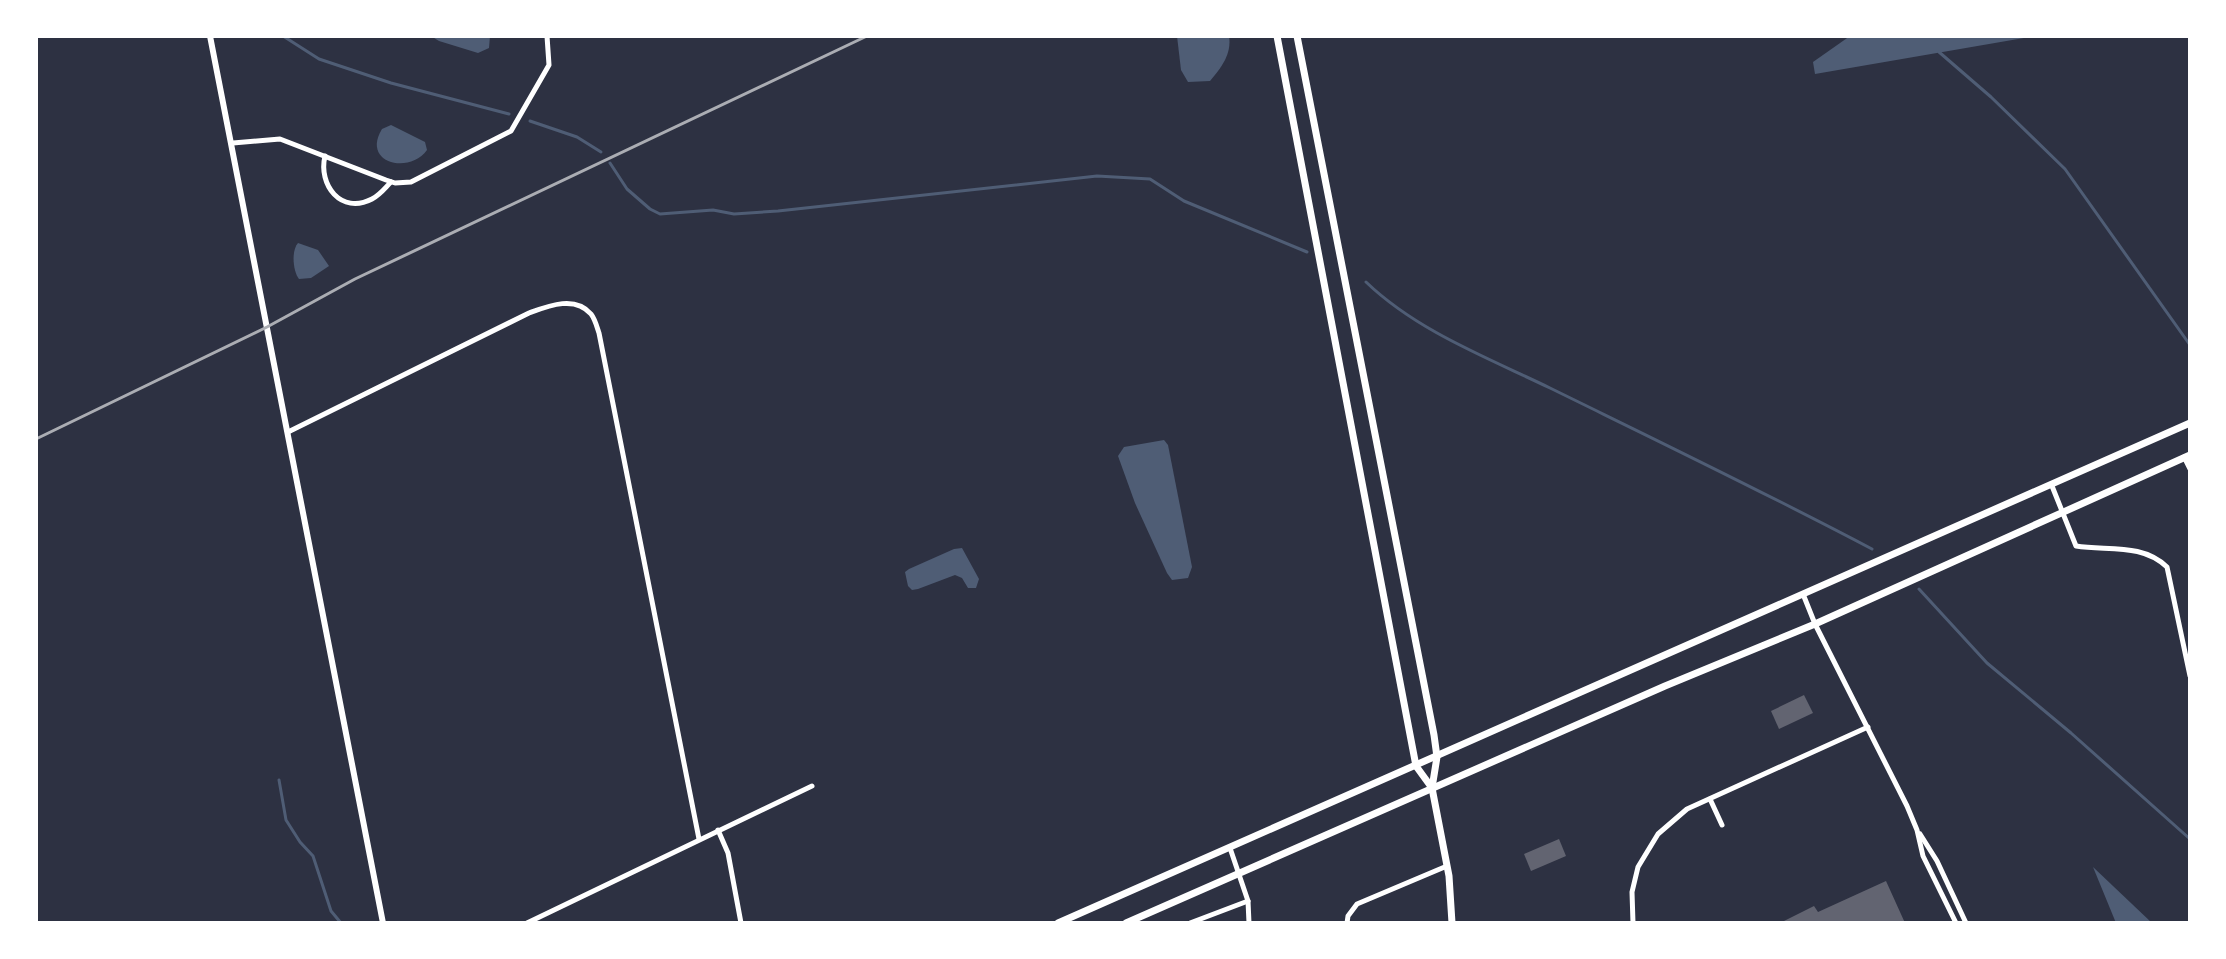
<svg xmlns="http://www.w3.org/2000/svg" width="2226" height="959" font-family="'Libre Baskerville',serif">
	<rect width="100%" height="100%" fill="#2d3142"/>
	<g fill="#4f5d75">
		<path d="M431 36H490L489 48 478 53 439 41Z"/>
		<path d="M1177 36H1229C1232 54 1221 68 1210 81L1188 82 1181 70Z"/>
		<path d="M1850 36H2035L1815 74 1813 62Z"/>
		<path d="M391 125 425 142 427 150C409 175 361 163 382 129Z"/>
		<path d="M298 243 318 250 329 266 311 278 299 279C293 271 291 251 298 243Z"/>
		<path d="M1164 440 1168 445 1192 567 1188 578 1172 580 1167 573 1135 503 1118 456 1124 447Z"/>
		<path d="M962 548 979 579 976 588H968L962 578 955 575 918 589 912 590 908 586 905 572 909 569 954 549Z"/>
		<path d="M2093 867 2152 923H2116Z"/>
	</g>
	<g fill="none" stroke-linecap="round" stroke-linejoin="round">
		<g stroke="#4f5d75" stroke-width="3">
			<path d="M283 36 319 59 391 83 509 114"/>
			<path d="M1939 52 1991 97 2065 169 2190 345"/>
			<path d="M530 121 577 137 601 152"/>
			<path d="M610 163 627 189 650 209 660 214 713 210 734 214 778 211 1097 176 1150 179 1184 201 1307 252"/>
			<path d="M1366 282C1417 331 1488 358 1550 388 1658 441 1766 493 1872 549"/>
			<path d="M1919 589 1987 663 2071 733 2190 839"/>
			<path d="M279 780 286 820 300 842 313 856 331 911 341 923"/>
		</g>
	</g>
	<g fill="#626471">
		<path d="M1804 695 1813 713 1779 729 1771 711Z"/>
		<path d="M1559 839 1566 856 1531 871 1524 854Z"/>
		<path d="M1886 881 1905 923H1780L1814 906 1818 912Z"/>
	</g>
	<g fill="none" stroke-linecap="round" stroke-linejoin="round">
		<g stroke="#fff" stroke-width="5">
			<path d="M233 143 280 139 386 180 395 183 411 182 511 131 549 65 547 36"/>
			<path d="M325 156C318 185 341 215 372 199 380 195 385 188 391 182"/>
			<path d="M288 432 529 313C548 306 575 295 591 314 595 319 597 327 599 333L699 839"/>
			<path d="M2184 457 2190 469"/>
			<path d="M2052 486 2076 546C2108 551 2142 543 2167 567L2190 676"/>
			<path d="M1803 594 1815 624 1907 806 1917 830 1923 856 1956 923"/>
			<path d="M1710 799 1722 825"/>
			<path d="M718 830 728 853 741 923"/>
			<path d="M1920 834 1937 861 1966 923"/>
			<path d="M1230 848 1248 901 1249 923"/>
			<path d="M527 923 812 786"/>
			<path d="M1190 923 1248 901"/>
			<path d="M1347 923 1348 916 1357 904 1447 866"/>
			<path d="M1633 923 1632 892 1638 867 1658 834 1687 809 1868 727"/>
		</g>
		<path stroke="#fff" stroke-width="6" d="M210 36 383 923"/>
		<g stroke="#fff" stroke-width="7">
			<path d="M1277 36 1416 766 1432 788"/>
			<path d="M1297 36 1434 735 1437 757 1432 788 1449 876 1452 923"/>
		</g>
		<g stroke="#fff" stroke-width="7">
			<path d="M1058 923 2190 423"/>
			<path d="M1126 923 1665 686 1815 624 2190 455"/>
		</g>
		<path stroke="#abadb3" stroke-width="3" d="M36 439 267 327 355 279 867 36"/>
	</g>
	<rect width="2226" height="959" fill="none" stroke="#ffffff" stroke-width="76"/>
</svg>
